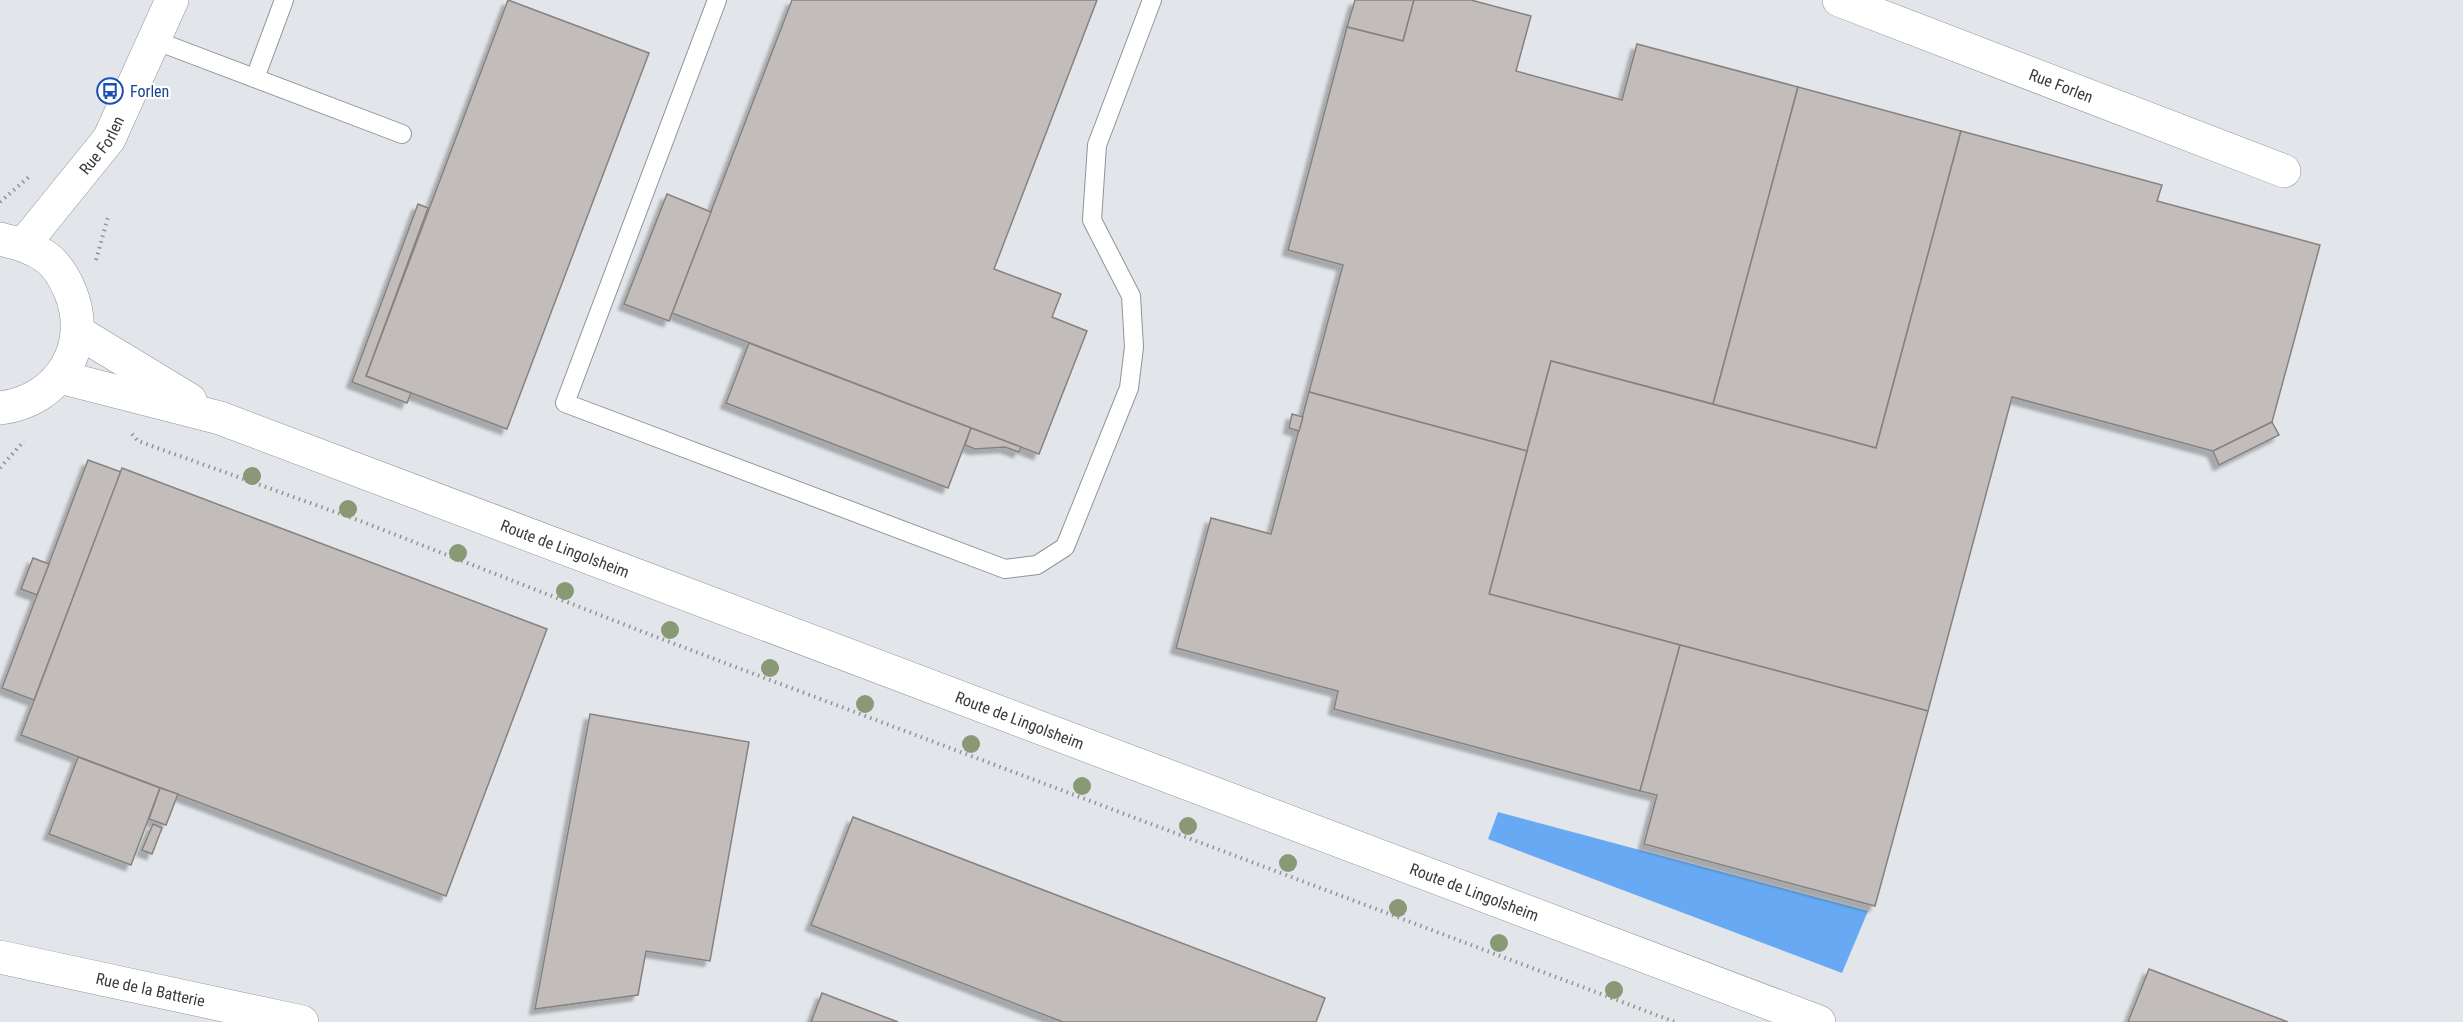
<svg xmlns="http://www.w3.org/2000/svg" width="2463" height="1022" font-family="'Roboto Condensed',sans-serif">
	<defs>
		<filter id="shadow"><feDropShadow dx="-5.5" dy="5.5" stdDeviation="1.5" flood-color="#0004"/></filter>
	</defs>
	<rect width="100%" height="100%" fill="#e2e6ea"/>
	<path fill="#67aaf3" d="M1498 812 1868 911 1842 973 1488 839Z"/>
	<g fill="#c2bcba" stroke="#878280" stroke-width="1.5" filter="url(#shadow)">
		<path d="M508 0 649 53 507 429 366 376Z"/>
		<path d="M792 0H1097L994 269 1061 294 1052 317 1087 331 1039 454 672 313Z"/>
		<path d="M1355 0H1414L1403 41 1347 27Z"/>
		<path d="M1414 0H1471L1531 16 1516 71 1622 100 1637 44 1798 87 1713 404 1551 361 1527 451 1309 392 1343 265 1288 250 1347 27 1403 41Z"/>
		<path d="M1798 87 1961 131 1876 448 1713 404Z"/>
		<path d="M1961 131 2162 185 2157 201 2320 245 2272 422 2213 451 2012 397 1928 711 1489 594 1551 361 1876 448Z"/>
		<path d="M667 194 711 212 669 321 624 304Z"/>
		<path d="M418 204 428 208 366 376 411 393 407 403 352 382Z"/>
		<path d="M749 343 971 428 948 488 726 403Z"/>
		<path d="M1309 392 1527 451 1489 594 1680 645 1640 791 1334 709 1338 691 1176 648 1211 518 1271 534Z"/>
		<path d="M1292 414 1303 417 1299 431 1289 428Z"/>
		<path d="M2272 422 2279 435 2219 465 2213 451Z"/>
		<path d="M971 428 1021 447 1019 452 1005 447 975 449 965 445Z"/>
		<path d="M88 460 121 472 34 700 2 688Z"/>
		<path d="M122 468 547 629 446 896 21 735Z"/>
		<path d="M33 558 49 564 37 595 21 589Z"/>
		<path d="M1680 645 1928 711 1875 906 1644 844 1657 795 1640 791Z"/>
		<path d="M590 714 749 742 710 961 646 951 638 995 535 1009Z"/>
		<path d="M78 757 160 788 131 865 49 834Z"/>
		<path d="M160 788 178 794 166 825 149 819Z"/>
		<path d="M853 817 1325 998 1316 1022H1063L811 925Z"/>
		<path d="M153 824 162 828 152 854 142 850Z"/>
		<path d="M2149 969 2288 1022H2128Z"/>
		<path d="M822 993 898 1022H811Z"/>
	</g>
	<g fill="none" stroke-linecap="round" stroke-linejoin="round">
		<g stroke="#909498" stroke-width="20">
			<g id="service">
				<path d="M717 0 565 403 1005 569 1037 565 1065 547 1129 388 1134 347 1131 296 1092 220 1097 145 1152 0"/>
				<path d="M154 40 402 134"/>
				<path d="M255 78 284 0"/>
			</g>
		</g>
		<g stroke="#909498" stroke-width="34">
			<g id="minor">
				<path id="s1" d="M1839 0 2284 171"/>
				<path id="s2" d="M24 244 109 139 172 0"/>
				<path id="s3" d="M0 957 302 1022"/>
			</g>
		</g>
		<g stroke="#909498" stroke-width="34">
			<g id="secondary">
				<path d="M0 239C17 243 32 247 46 257 57 265 65 279 70 291 93 346 59 401 0 408"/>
				<path d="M78 332 190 400"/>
				<path id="s4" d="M60 377 220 418 1819 1022"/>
			</g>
		</g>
		<g stroke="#919496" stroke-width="4" stroke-dasharray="1.5 4.5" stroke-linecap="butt">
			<path d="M0 202 30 176"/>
			<path d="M96 260 108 217"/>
			<path d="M132 434 138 441 363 522 651 635 1675 1022"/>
			<path d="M0 468 24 441"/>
		</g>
		<use href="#service" stroke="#fff" stroke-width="18"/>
		<use href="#minor" stroke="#fff" stroke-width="33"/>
		<use href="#secondary" stroke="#fff" stroke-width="33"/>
	</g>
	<g fill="#899875">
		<circle cx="252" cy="476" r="9"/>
		<circle cx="348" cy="509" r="9"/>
		<circle cx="458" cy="553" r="9"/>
		<circle cx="565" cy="591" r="9"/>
		<circle cx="670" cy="630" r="9"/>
		<circle cx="770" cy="668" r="9"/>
		<circle cx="865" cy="704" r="9"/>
		<circle cx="971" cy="744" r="9"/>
		<circle cx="1082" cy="786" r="9"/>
		<circle cx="1188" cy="826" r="9"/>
		<circle cx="1288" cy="863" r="9"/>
		<circle cx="1398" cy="908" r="9"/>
		<circle cx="1499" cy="943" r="9"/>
		<circle cx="1614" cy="990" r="9"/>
	</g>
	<defs>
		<g id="bus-ring" transform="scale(1.35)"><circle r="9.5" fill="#fff" stroke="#1a4fb4" stroke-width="1.5"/><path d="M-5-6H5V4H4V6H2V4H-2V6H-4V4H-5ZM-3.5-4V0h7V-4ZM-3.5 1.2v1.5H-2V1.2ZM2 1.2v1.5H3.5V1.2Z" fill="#1a4fb4"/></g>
	</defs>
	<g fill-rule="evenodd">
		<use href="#bus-ring" x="110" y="91"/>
	</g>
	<g text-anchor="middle" stroke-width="4.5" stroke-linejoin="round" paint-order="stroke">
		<g font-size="16" fill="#393b3c" stroke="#fff">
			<text dy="6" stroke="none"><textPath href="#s1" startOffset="238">Rue Forlen</textPath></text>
			<text dy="6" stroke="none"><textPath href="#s2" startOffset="126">Rue Forlen</textPath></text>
			<text dy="6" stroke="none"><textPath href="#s4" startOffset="534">Route de Lingolsheim</textPath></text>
			<text dy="6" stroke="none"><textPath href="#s4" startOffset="1020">Route de Lingolsheim</textPath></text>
			<text dy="6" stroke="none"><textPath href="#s4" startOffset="1506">Route de Lingolsheim</textPath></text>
			<text dy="6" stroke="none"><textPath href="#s3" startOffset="154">Rue de la Batterie</textPath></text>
		</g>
		<g font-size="16" fill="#164399" stroke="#fff" text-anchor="start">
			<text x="130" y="97">Forlen</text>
		</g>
	</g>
</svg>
